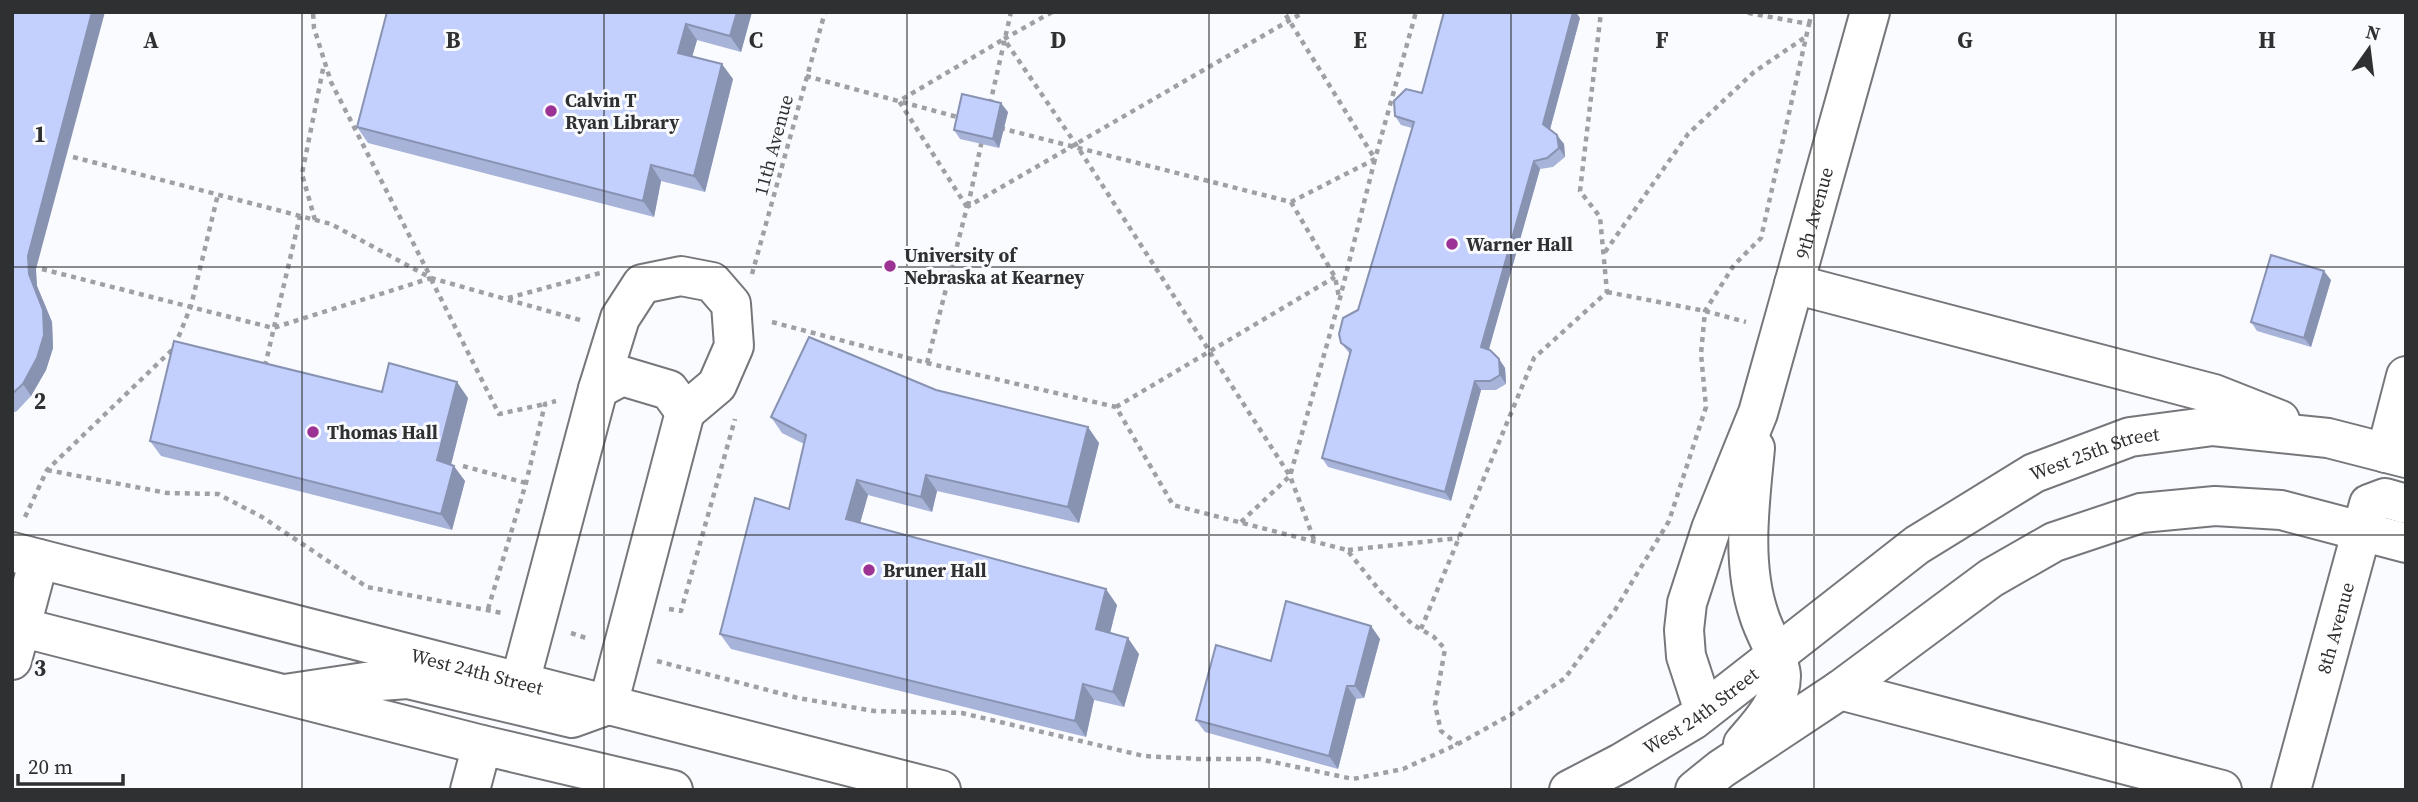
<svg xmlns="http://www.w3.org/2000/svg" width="2418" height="802" font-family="'Source Serif 4',serif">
	<rect width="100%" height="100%" fill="#fafbff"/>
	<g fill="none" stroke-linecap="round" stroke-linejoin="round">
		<g stroke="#76777a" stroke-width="42">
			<g id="minor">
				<path d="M598 389 620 318 642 284 681 276 712 282 731 304 734 346 717 385 685 412"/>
				<path d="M1755 448C1750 501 1741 562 1759 615 1763 628 1770 641 1776 654"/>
				<path d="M2386 453 2406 376"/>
				<path d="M12 660 39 559"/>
				<path d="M1840 690 2222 790"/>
				<path d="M285 694 365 682 408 679 572 718 608 705 685 412 669 390 622 376 598 389 520 682"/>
				<path id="s1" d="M1704 711 1686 656 1684 630 1687 603 1711 529 1758 413 1870 12"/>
				<path d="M470 790 482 745"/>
				<path id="s2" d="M2291 790 2369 504 2385 498 2406 504"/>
			</g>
		</g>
		<g stroke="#76777a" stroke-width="42">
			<g id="major">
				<path d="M1794 284 2214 394 2280 420"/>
				<path id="s3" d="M12 552 941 790"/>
				<path d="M12 625 482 745 673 790"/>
				<path d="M1743 744C1759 725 1781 703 1781 676 1781 669 1777 661 1776 654"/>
				<path id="s4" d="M1569 790 1621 763 1693 720 1917 545 2034 473 2130 437 2213 426 2328 438 2406 458"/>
				<path d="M1695 790 1721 769 1840 690 1991 578 2054 542 2141 513 2215 506 2281 510 2406 543"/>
			</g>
		</g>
		<g stroke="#9fa0a3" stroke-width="4.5" stroke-dasharray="5 5" stroke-linecap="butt">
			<path d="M1052 12 1004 39 1077 146 1290 476 1340 298 1375 159 1284 12"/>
			<path d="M1809 24 1812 12"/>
			<path d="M806 76 961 118"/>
			<path d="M990 104 1011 12"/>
			<path d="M1000 128 1291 202 1375 159 1416 12"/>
			<path d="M73 157 331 224 431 278 580 320"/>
			<path d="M1291 202 1335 277 1339 297"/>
			<path d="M968 206 982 140"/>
			<path d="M967 207 899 101 1004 39"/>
			<path d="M315 220 302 174 324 64"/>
			<path d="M1605 252 1688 134 1754 72 1804 38"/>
			<path d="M42 269 273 328 431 278 331 82 314 28 313 12"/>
			<path d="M752 274 825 12"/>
			<path d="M431 279 499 414 545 404"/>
			<path d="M1607 292 1705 311 1746 322"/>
			<path d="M508 298 604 272"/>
			<path d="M772 322 927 363 1116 407 1173 505 1347 550 1380 591 1412 624 1434 637 1445 649 1435 705 1441 731 1458 744"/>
			<path d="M927 363 967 207 1304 12"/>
			<path d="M265 366 300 216"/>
			<path d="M1116 407 1335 277"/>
			<path d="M463 466 526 483"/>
			<path d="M47 470 167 493 218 494 262 517 367 587 502 613"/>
			<path d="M25 517 47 470 174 348 191 306 218 194"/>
			<path d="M1241 522 1290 476 1315 542"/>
			<path d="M1348 550 1459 538"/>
			<path d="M488 609 526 483 545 404 556 401"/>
			<path d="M669 609 681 611 735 419"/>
			<path d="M1421 629 1534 358 1607 292 1600 217 1580 191 1601 12"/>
			<path d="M571 633 589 639"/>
			<path d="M657 661 798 698 874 711 962 713 1144 756 1198 759H1259L1353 779 1403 769 1458 744 1512 714 1565 678 1615 610 1669 521 1706 407 1701 354 1705 311 1734 265 1761 238 1809 24 1743 12"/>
		</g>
		<use href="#minor" stroke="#fff" stroke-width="38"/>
		<use href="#major" stroke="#fff" stroke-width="38"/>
	</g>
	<g fill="#a8b3da">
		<path d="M12 12 37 286 52 322 53 348 46 370 31 396 17 411 12 413Z"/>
		<path d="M387 12H752L741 52 697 40 692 56 733 79 705 192 661 181 654 217 368 143 357 127Z"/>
		<path d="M1580 18 1550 129 1564 144 1565 157 1553 167 1540 169 1489 349 1499 359 1505 368 1506 384 1496 390H1481L1451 501 1328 467 1322 458 1350 354 1341 343 1358 310 1412 128 1401 125 1395 116Z"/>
		<path d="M1008 112 999 148 960 139 954 130Z"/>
		<path d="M2331 280 2311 347 2257 331 2251 322Z"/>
		<path d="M936 390 1099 443 1079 523 937 491 932 512 868 495 860 523 1117 605 1110 633 1139 654 1124 707 1094 700 1086 737 731 649 720 634 789 509 804 444 782 433 771 417Z"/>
		<path d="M382 392 468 398 451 465 465 481 452 530 161 456 150 441Z"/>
		<path d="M1371 626 1380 639 1364 698 1356 699 1338 769 1205 732 1196 720Z"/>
	</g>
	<g fill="#8892b1">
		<path d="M92 12H105L36 269 37 286 52 322 53 348 46 370 31 396 23 384 29 274 28 256Z"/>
		<path d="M737 12H752L741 52 730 36Z"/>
		<path d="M1573 12H1576L1580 18 1549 133 1543 124Z"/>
		<path d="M686 24 697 40 689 68 678 53Z"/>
		<path d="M722 64 733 79 705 192 694 176Z"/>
		<path d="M1001 103 1008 112 999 148 993 139Z"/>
		<path d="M1557 135 1564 144 1565 157 1559 148Z"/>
		<path d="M1534 161 1540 169 1487 356 1481 347Z"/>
		<path d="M651 165 661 181 654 217 643 201Z"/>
		<path d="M2324 271 2331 280 2311 347 2304 338Z"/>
		<path d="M1499 359 1505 368 1506 384 1500 375Z"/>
		<path d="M1475 381 1481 390 1451 501 1445 492Z"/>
		<path d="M457 382 468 398 448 476 437 460Z"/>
		<path d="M1088 427 1099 443 1079 523 1068 507Z"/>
		<path d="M454 466 465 481 452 530 441 514Z"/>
		<path d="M926 475 937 491 932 512 921 497Z"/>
		<path d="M857 480 868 495 857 534 846 519Z"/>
		<path d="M1106 589 1117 605 1107 645 1096 629Z"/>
		<path d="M1371 626 1380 639 1364 698 1355 686Z"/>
		<path d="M1128 638 1139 654 1124 707 1113 692Z"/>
		<path d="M1083 684 1094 700 1086 737 1075 721Z"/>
		<path d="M1347 686 1356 699 1338 769 1329 756Z"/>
	</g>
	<g fill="#c3d0fd" stroke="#8892b1" stroke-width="2">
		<path d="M12 12H92L28 256 29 274 43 310 44 335 37 358 23 384 12 394Z"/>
		<path d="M387 12H737L730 36 686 24 678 53 722 64 694 176 651 165 643 201 357 127Z"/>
		<path d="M1444 12H1573L1543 124 1557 135 1559 148 1547 158 1534 161 1481 347 1490 350 1499 359 1500 375 1490 381H1475L1445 492 1322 458 1351 350 1341 343 1339 334 1343 318 1358 310 1414 122 1395 116 1394 101 1406 89 1422 93Z"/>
		<path d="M962 94 1001 103 993 139 954 130Z"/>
		<path d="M2271 255 2324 271 2304 338 2251 322Z"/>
		<path d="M809 337 936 390 1088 427 1068 507 926 475 921 497 857 480 846 519 1106 589 1096 629 1128 638 1113 692 1083 684 1075 721 720 634 755 498 789 509 806 435 771 417Z"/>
		<path d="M174 341 382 392 389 363 457 382 437 460 454 466 441 514 150 441Z"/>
		<path d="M1286 601 1371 626 1355 686H1347L1329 756 1196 720 1216 645 1271 661Z"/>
	</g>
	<path fill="none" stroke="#2f3031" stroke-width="2" stroke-opacity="0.55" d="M302 12V790M604 12V790M907 12V790M1209 12V790M1511 12V790M1814 12V790M2116 12V790M12 267H2406M12 535H2406"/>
	<g fill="#9b3294" stroke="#fafbff" stroke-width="2.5">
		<circle cx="551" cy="111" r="7"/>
		<circle cx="1452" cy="244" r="7"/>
		<circle cx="890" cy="266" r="7"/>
		<circle cx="313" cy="432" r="7"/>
		<circle cx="869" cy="570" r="7"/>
	</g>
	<g text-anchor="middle" stroke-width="6" stroke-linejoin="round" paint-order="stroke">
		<g font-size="19" font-weight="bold" fill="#2f3031" stroke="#fafbff" text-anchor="start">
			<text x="565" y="107">Calvin T<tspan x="565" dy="22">Ryan Library</tspan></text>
			<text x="1466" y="251">Warner Hall</text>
			<text x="904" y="262">University of<tspan x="904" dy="22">Nebraska at Kearney</tspan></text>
			<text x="327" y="439">Thomas Hall</text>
			<text x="883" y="577">Bruner Hall</text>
		</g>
		<g font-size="19" fill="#2f3031" stroke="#fafbff">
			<text transform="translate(773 145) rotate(-75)" y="7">11th Avenue</text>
			<text dy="7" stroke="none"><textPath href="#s1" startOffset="522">9th Avenue</textPath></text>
			<text dy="7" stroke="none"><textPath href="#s4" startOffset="628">West 25th Street</textPath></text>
			<text dy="7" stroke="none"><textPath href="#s2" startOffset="168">8th Avenue</textPath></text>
			<text dy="7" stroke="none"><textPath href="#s3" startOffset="480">West 24th Street</textPath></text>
			<text dy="7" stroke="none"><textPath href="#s4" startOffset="154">West 24th Street</textPath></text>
		</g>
	</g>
	<g font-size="23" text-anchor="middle" font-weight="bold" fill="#2f3031" stroke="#fafbff" stroke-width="6" stroke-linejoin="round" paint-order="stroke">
		<text x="151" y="48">A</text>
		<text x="453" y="48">B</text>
		<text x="756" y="48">C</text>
		<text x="1058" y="48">D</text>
		<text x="1360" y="48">E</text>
		<text x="1662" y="48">F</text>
		<text x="1965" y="48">G</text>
		<text x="2267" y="48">H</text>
		<text x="40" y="142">1</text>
		<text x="40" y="409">2</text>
		<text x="40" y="676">3</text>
	</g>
	<rect width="2418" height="802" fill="none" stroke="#2f3031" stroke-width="28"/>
	<g transform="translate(2369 49) rotate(14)" stroke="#fafbff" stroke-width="5" paint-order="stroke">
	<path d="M0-5L12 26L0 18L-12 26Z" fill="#2f3031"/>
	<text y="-10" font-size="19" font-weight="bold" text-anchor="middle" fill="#2f3031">N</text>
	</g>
	<path d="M18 774v10h105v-10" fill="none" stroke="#2f3031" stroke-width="3.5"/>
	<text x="28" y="774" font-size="21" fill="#2f3031" stroke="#fafbff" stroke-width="5" paint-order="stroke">20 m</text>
</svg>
